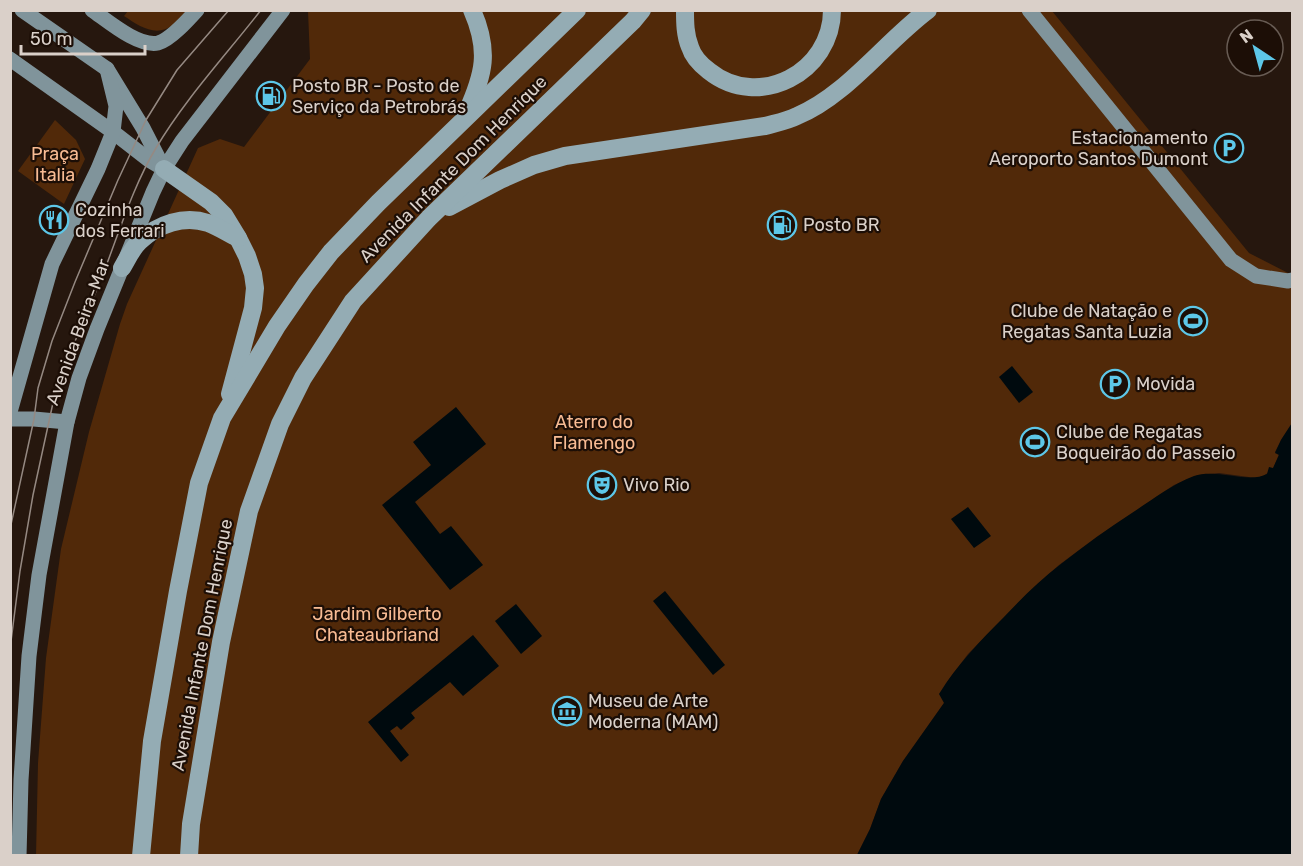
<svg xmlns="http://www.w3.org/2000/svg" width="1303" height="866" font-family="Rubik,sans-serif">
	<rect width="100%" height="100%" fill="#26170e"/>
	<g fill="#512909">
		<path d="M128 11H187C182 15 178 21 173 25 156 38 139 26 124 16Z"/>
		<path d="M308 11H1052L1249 253 1292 275V423L1281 440 1275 452 1279 454 1273 469 1262 477 1256 478 1219 473 1198 475 1174 485 1098 536 1059 565 1027 594 968 654 947 682 944 703 903 761 881 799 870 829 857 855 36 856 38 763 46 658 61 549 89 432 120 324 127 304 198 148 220 139 244 147 310 59Z"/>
		<path d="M55 120 76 140 85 159 64 204 18 171Z"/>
	</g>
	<g fill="#000a0e">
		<path d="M1012 366 1033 392 1019 403 999 377Z"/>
		<path d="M456 407 486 444 415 502 440 534 451 526 483 565 450 590 382 505 431 465 413 442Z"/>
		<path d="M1292 423V855H857L870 829 881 799 903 761 944 703 939 694C957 665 980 641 1004 617 1022 598 1040 580 1061 564 1084 546 1107 529 1132 513 1152 500 1171 485 1194 476 1217 468 1248 484 1267 474L1269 467 1273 468 1279 455 1275 453 1281 440Z"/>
		<path d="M968 507 991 536 974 548 951 519Z"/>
		<path d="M665 591 725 665 713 675 653 601Z"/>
		<path d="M516 604 542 636 521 654 495 621Z"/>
		<path d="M473 635 499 666 463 696 450 682 411 713 415 718 401 730 397 726 390 731 409 755 401 762 368 722Z"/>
	</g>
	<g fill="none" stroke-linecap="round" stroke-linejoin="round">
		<g stroke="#80949b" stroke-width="15">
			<path d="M22 10 107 69 143 128 164 169"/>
			<path d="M92 10C108 21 138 47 158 43 170 40 188 20 197 10"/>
			<path d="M1029 10 1231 260 1256 276 1288 281 1292 280"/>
			<path d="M10 59 113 132 149 160 164 169"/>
			<path d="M10 412 52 264 98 169 113 132 116 106 107 69"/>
			<path d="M10 419H34L67 422"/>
			<path d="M19 856 21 780 29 656 39 575 67 422 79 378 97 329 153 192 164 169 182 141 283 10"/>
		</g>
		<g stroke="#94acb4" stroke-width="18">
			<path d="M685 10C685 22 685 35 690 47 693 57 701 65 709 71 759 111 832 72 832 10"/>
			<path d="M467 112C484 74 490 51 472 10"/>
			<path d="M164 169 211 202 224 215 238 238 247 256 253 274 255 288 253 308 230 394"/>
			<path d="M449 207 500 180 534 165 565 156 765 126C776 123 787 121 797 116 846 96 885 42 928 10"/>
			<path d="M122 268C127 260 132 248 140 241 158 224 184 215 208 223 218 227 228 233 238 238"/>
			<path d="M141 856 152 741 178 591 199 483 222 418 277 326 306 284 331 252 378 203 577 10"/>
			<path d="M189 856 191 824 221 642 249 511 280 424 303 378 353 301 429 218 633 21 642 10"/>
		</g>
		<g stroke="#958982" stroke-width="1.5">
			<path d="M10 529 34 419 38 388 52 341 75 282 118 180 146 120 177 70 229 10"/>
			<path d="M10 649 20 571 33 495 56 389C70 350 88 313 103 274 119 233 133 186 156 148 185 99 226 55 261 10"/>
		</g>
	</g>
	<defs>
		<g id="fuel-ring" transform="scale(1.5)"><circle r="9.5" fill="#1c0e06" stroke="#5dc7e8" stroke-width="1.5"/><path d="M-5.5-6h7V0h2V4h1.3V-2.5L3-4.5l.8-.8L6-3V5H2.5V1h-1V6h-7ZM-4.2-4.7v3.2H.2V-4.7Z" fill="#5dc7e8"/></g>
		<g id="parking-ring" transform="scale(1.5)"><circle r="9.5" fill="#1c0e06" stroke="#5dc7e8" stroke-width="1.5"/><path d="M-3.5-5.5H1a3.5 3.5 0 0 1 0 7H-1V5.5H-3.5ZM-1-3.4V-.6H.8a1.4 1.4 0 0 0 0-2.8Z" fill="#5dc7e8"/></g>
		<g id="restaurant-ring" transform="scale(1.5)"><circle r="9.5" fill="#1c0e06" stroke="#5dc7e8" stroke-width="1.5"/><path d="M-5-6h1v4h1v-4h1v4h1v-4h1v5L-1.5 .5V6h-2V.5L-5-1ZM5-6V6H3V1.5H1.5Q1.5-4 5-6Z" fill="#5dc7e8"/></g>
		<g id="stadium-ring" transform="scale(1.5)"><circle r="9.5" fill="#1c0e06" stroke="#5dc7e8" stroke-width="1.5"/><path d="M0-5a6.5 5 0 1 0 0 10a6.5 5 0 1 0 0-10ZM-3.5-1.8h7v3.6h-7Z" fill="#5dc7e8"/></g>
		<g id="theatre-ring" transform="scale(1.5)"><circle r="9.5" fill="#1c0e06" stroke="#5dc7e8" stroke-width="1.5"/><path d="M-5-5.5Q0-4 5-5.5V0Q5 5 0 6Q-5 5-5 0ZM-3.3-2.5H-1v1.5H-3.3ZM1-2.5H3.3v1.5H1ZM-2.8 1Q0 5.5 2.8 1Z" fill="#5dc7e8"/></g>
		<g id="museum-ring" transform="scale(1.5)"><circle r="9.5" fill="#1c0e06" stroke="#5dc7e8" stroke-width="1.5"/><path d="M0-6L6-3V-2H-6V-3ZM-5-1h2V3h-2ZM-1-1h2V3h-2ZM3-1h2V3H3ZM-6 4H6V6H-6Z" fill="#5dc7e8"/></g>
	</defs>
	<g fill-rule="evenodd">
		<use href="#fuel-ring" x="271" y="96"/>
		<use href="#parking-ring" x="1229" y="148"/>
		<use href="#restaurant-ring" x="54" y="220"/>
		<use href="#fuel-ring" x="782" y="225"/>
		<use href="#stadium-ring" x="1193" y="321"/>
		<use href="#parking-ring" x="1115" y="384"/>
		<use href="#stadium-ring" x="1035" y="442"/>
		<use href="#theatre-ring" x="602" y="485"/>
		<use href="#museum-ring" x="567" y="711"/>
	</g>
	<g text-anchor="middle" stroke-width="4.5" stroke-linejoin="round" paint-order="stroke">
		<g font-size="18" fill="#dad0c9" stroke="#1c0e06" text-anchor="start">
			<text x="292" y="92">Posto BR - Posto de<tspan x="292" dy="21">Serviço da Petrobrás</tspan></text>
			<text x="1208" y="144" text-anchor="end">Estacionamento<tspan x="1208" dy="21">Aeroporto Santos Dumont</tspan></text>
			<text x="75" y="216">Cozinha<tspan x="75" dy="21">dos Ferrari</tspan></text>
			<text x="803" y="231">Posto BR</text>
			<text x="1172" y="317" text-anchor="end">Clube de Natação e<tspan x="1172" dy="21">Regatas Santa Luzia</tspan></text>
			<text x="1136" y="390">Movida</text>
			<text x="1056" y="438">Clube de Regatas<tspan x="1056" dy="21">Boqueirão do Passeio</tspan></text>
			<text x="623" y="491">Vivo Rio</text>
			<text x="588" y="707">Museu de Arte<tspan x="588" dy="21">Moderna (MAM)</tspan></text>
		</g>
		<g font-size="18" fill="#f8bb93" stroke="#1c0e06">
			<text x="55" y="160">Praça<tspan x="55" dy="21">Italia</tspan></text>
			<text x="594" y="428">Aterro do<tspan x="594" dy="21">Flamengo</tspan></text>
			<text x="377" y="620">Jardim Gilberto<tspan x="377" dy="21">Chateaubriand</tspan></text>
		</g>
		<g font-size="18" fill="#dad0c9" stroke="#1c0e06">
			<text transform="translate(453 169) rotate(-45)" y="6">Avenida Infante Dom Henrique</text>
			<text transform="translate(78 332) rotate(-70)" y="6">Avenida Beira-Mar</text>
			<text transform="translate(202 645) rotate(-79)" y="6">Avenida Infante Dom Henrique</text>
		</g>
	</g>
	<rect width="1303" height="866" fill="none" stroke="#dad0c9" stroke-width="24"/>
	<g transform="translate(1255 48) rotate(324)"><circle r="28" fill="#1c0e06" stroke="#685c54" stroke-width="1.5"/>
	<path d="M0-4.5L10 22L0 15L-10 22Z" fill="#5dc7e8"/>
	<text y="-9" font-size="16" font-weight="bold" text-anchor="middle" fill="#dad0c9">N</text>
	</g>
	<path d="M21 45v9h124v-9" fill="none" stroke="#dad0c9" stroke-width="3"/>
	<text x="30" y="45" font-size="18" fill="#dad0c9" stroke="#1c0e06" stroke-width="4.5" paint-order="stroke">50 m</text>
</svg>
